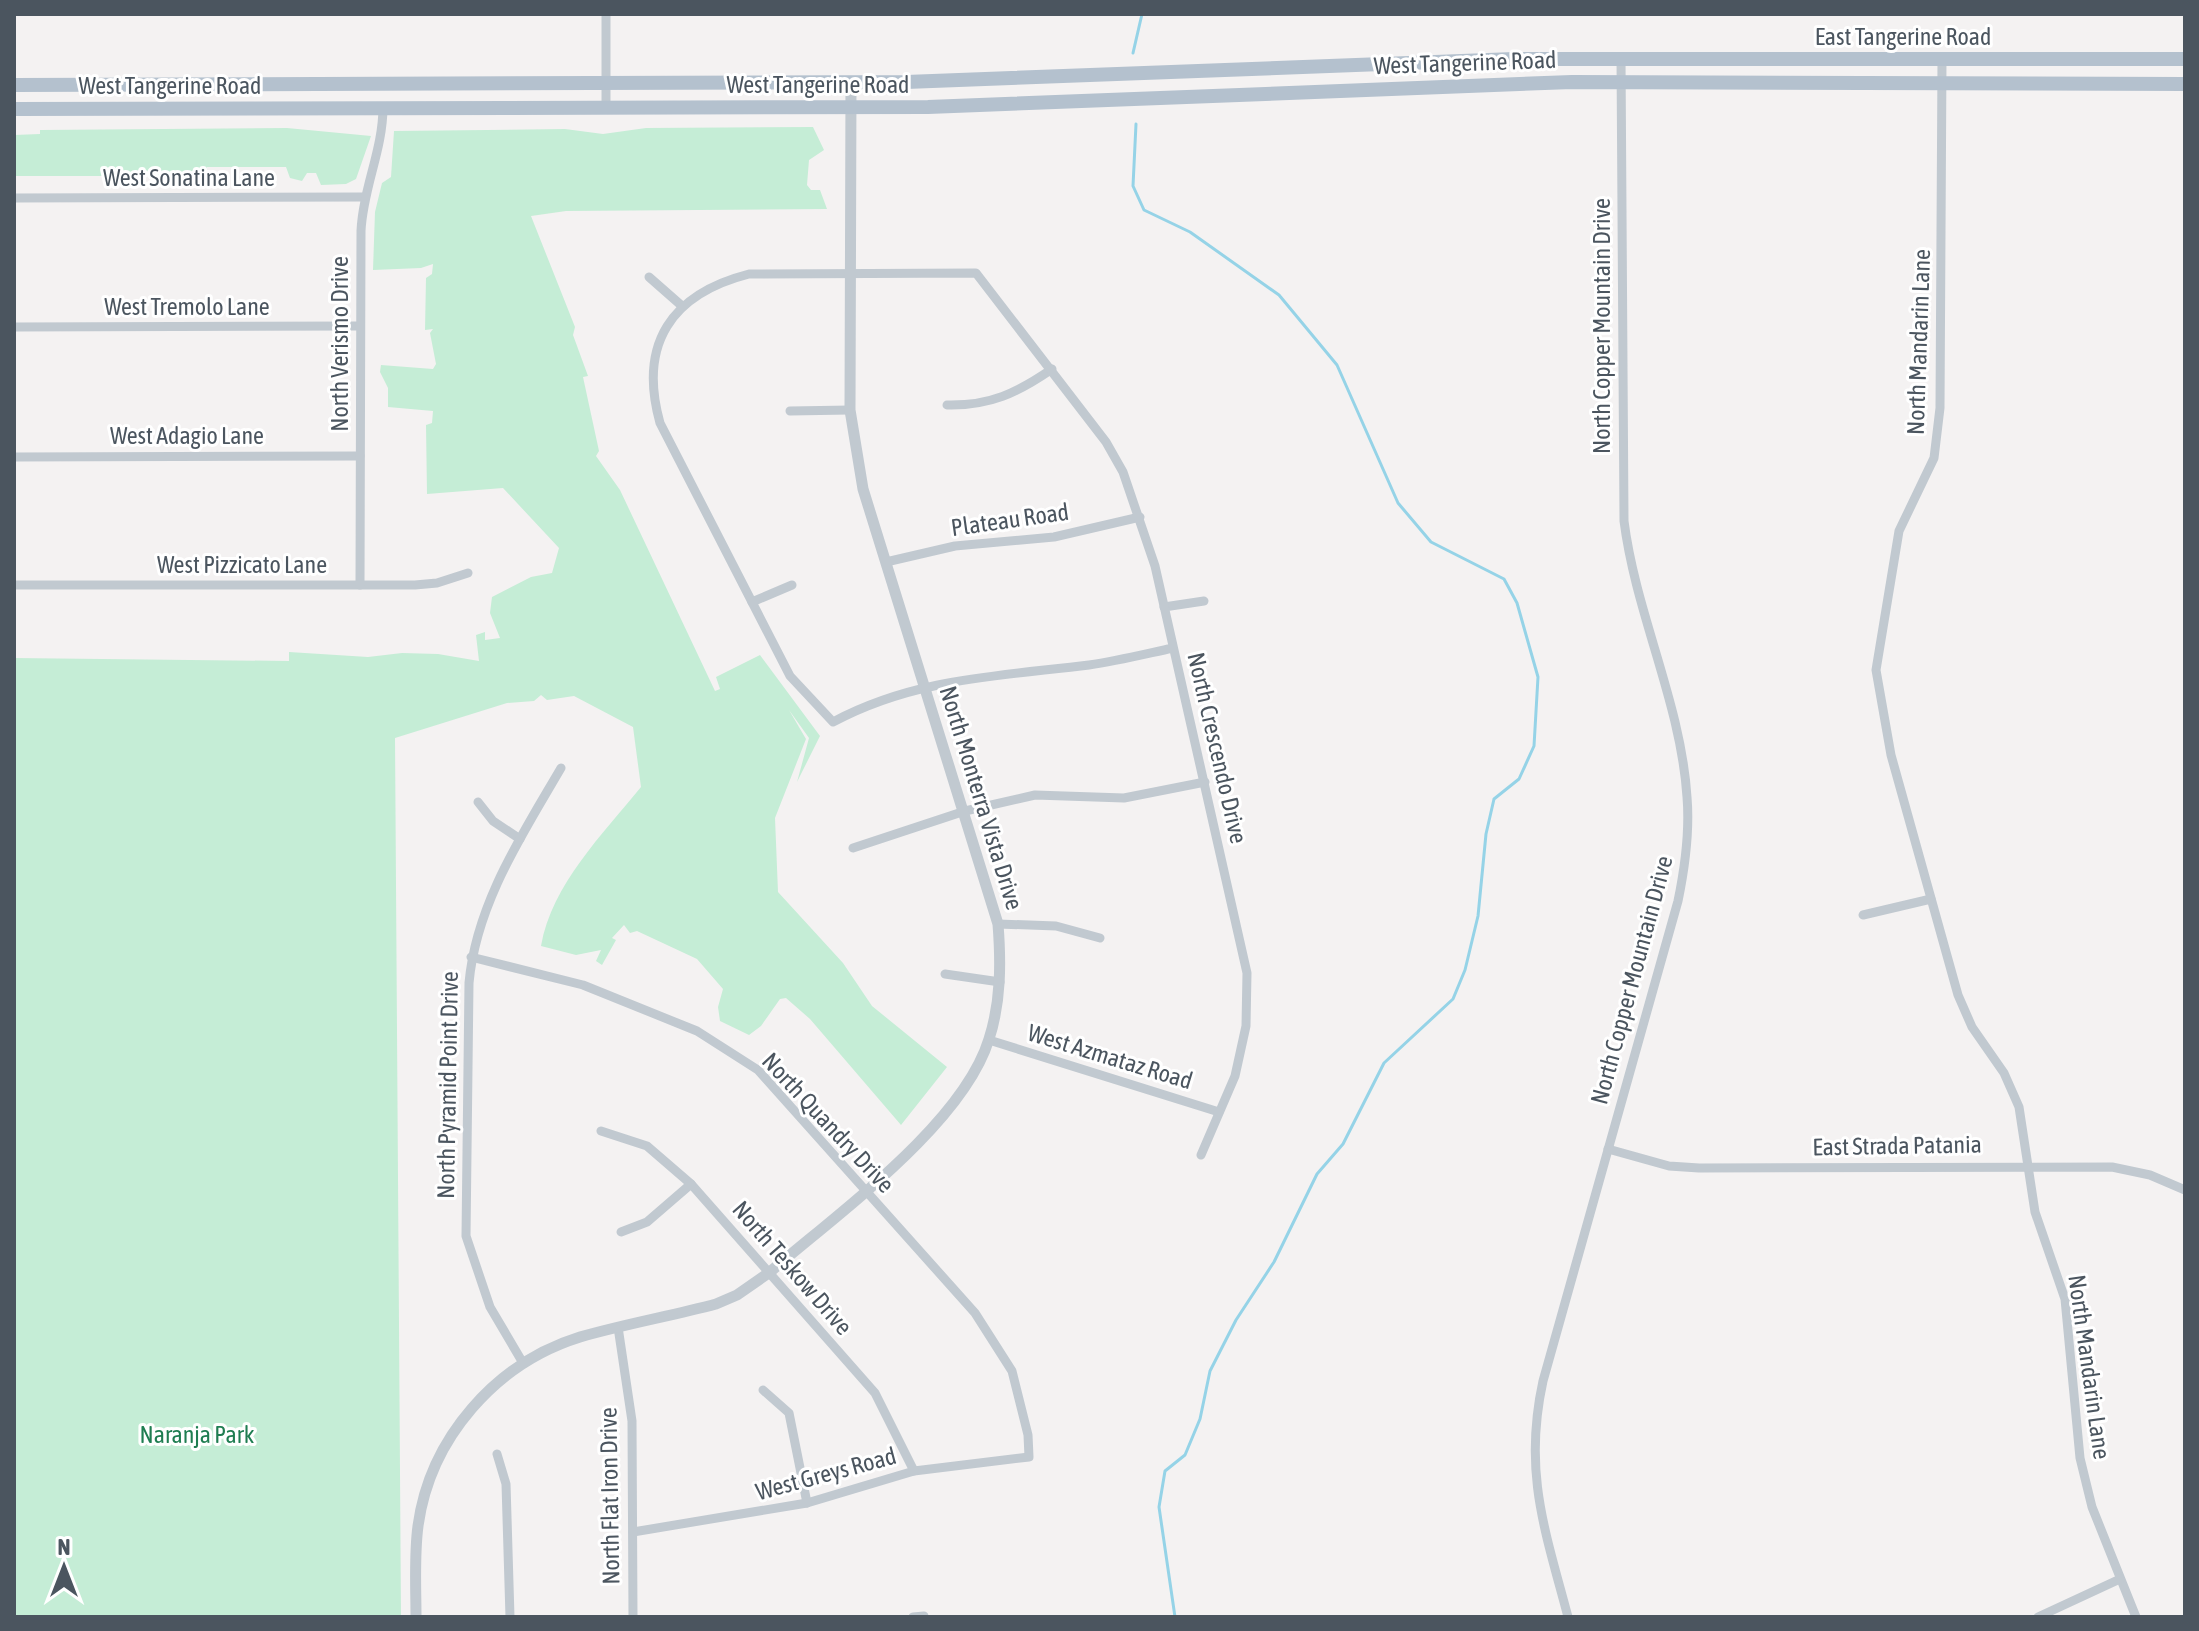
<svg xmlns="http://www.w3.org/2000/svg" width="2199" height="1631" font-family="'Asap Condensed',sans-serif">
	<rect width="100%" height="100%" fill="#f4f2f2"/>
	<g fill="#c5edd6">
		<path d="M813 127 824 150 809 160 807 185 811 190H820L827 209 566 211 531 216 575 327 573 335 588 376 583 377 599 451 596 456 620 490 715 691 720 689 716 677 760 655 820 736 797 782 809 738 789 710 806 739 775 818 778 892 843 963 872 1006 947 1067 901 1125 810 1019 786 998 780 999 761 1026 749 1035 720 1021 718 1007 723 989 697 959 637 931 630 933 624 925 612 938 616 940 602 965 596 961 601 950 576 955 541 946C552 884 603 834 641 787L633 727 574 696 547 700 541 695 534 701 507 703 395 738 401 1617H14V658L289 661V652L368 657 402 653 438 654 479 661 476 635 485 632V640L500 638 490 613 492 597 531 577 552 573 559 548 503 488 427 494 426 425 432 423 433 411 388 407V388L380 372 381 365 433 369 436 364 430 333 433 329 425 330 426 278 432 274 433 264 421 268 373 270 375 212 382 183 391 177 394 131 565 129 603 134 646 128Z"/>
		<path d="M287 128 371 136 356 179 346 184 321 185 316 173H307L302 181 290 178 286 167H207L205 174 169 179 150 176H14V135L40 134V130Z"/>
	</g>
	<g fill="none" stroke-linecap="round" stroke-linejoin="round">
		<g stroke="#95d3e7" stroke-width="3">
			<path d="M1133 53 1142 14"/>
			<path d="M1136 124 1133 186 1144 210 1190 232 1279 295 1337 365 1398 503 1431 542 1504 579 1517 603 1538 677 1534 746 1519 779 1494 799 1486 834 1478 916 1465 970 1453 999 1384 1063 1343 1144 1317 1174 1274 1262 1236 1320 1210 1371 1200 1419 1185 1455 1165 1471 1159 1507 1175 1617"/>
		</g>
		<g stroke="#c1c9d0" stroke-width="9">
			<path d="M606 14V107"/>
			<path d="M1942 59 1940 408 1934 458 1899 531 1876 670 1891 755 1958 995 1972 1027 2004 1073 2019 1107 2035 1212 2065 1299 2080 1458 2092 1507 2136 1617"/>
			<path d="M14 198 364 197"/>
			<path d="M649 277 682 306"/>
			<path d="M14 327 360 326"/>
			<path d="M947 405C990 406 1017 393 1052 369"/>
			<path d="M790 411 850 410"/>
			<path d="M14 457 360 456"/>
			<path d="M886 562 955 546 1054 537 1140 517"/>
			<path d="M14 585H415L437 583 468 573"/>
			<path d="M360 585 361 231C363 188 383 150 383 107"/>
			<path d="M752 602 792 585"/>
			<path d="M1164 607 1204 601"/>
			<path d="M1173 648C1145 654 1117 661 1089 665 1000 676 915 678 833 722L790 676 660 423C638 344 671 294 749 274L976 273 1106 442 1123 472 1155 566 1247 973 1246 1026 1235 1076 1201 1155"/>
			<path d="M478 802 493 821 520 839"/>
			<path d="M853 848 965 811 1035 795 1124 798 1205 782"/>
			<path d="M1863 915 1931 899"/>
			<path d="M998 924 1056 926 1100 938"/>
			<path d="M471 957 583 985 697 1031 758 1070 975 1313 1012 1371 1028 1435 1029 1457 914 1471 807 1503 633 1532"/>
			<path d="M945 974 1000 982"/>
			<path d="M989 1040 1219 1112"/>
			<path d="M601 1131 647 1146 691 1184 875 1393 914 1471"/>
			<path d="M1608 1149 1669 1166 1699 1168 2112 1167 2150 1175 2185 1190"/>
			<path d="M621 1232 647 1222 691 1184"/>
			<path d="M618 1327 632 1421 633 1617"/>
			<path d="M523 1363 490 1307 466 1236 469 983C476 904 522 835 561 768"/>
			<path d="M763 1390 789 1413 807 1503"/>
			<path d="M497 1454 506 1484 510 1617"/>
			<path d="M913 1617 924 1616"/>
			<path d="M1568 1617C1545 1530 1523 1472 1543 1381L1678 901C1685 867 1690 833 1687 797 1681 703 1636 615 1624 521L1621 58"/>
			<path d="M2038 1617 2120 1579"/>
		</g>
		<path stroke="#c1c9d0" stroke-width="11" d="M416 1617C416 1587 414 1556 418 1526 430 1438 496 1363 580 1337 625 1324 671 1316 716 1304L737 1295 770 1272C837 1214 963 1124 989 1039 1001 1002 1001 963 998 924L863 489 850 410 851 83"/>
		<g stroke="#b4c1ce" stroke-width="14">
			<path d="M14 85 906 82 1514 59H2185"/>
			<path d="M14 109 928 107 1572 82 2185 84"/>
		</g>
	</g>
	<g text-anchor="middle" stroke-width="6" stroke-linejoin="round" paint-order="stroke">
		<g font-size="24" fill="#4b555f" stroke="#fff">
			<text x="1903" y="45">East Tangerine Road</text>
			<text transform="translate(1465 63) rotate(-2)" y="8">West Tangerine Road</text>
			<text x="818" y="93">West Tangerine Road</text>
			<text x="170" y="94">West Tangerine Road</text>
			<text x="189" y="186">West Sonatina Lane</text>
			<text x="187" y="315">West Tremolo Lane</text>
			<text transform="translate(1602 326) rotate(-90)" y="8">North Copper Mountain Drive</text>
			<text transform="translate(1919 342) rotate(-88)" y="8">North Mandarin Lane</text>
			<text transform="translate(340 344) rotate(-90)" y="8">North Verismo Drive</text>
			<text x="187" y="444">West Adagio Lane</text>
			<text transform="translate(1010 520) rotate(-8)" y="8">Plateau Road</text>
			<text x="242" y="573">West Pizzicato Lane</text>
			<text transform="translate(1217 748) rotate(77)" y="8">North Crescendo Drive</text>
			<text transform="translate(981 798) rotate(73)" y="8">North Monterra Vista Drive</text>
			<text transform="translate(1632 980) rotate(-75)" y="8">North Copper Mountain Drive</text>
			<text transform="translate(1110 1057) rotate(17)" y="8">West Azmataz Road</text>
			<text transform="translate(448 1085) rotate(-89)" y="8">North Pyramid Point Drive</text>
			<text transform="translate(828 1123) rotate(47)" y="8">North Quandry Drive</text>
			<text transform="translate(1897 1146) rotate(-1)" y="8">East Strada Patania</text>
			<text transform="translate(792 1268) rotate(49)" y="8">North Teskow Drive</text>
			<text transform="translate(2089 1367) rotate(82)" y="8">North Mandarin Lane</text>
			<text transform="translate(826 1474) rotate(-15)" y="8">West Greys Road</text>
			<text transform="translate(610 1496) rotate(-91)" y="8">North Flat Iron Drive</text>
		</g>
		<g font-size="24" fill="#1f7d51" stroke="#fff">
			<text x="197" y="1443">Naranja Park</text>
		</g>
	</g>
	<rect width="2199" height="1631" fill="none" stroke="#4b555f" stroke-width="32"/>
	<g transform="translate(64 1567)" stroke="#ffffff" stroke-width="6" paint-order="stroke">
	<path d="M0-6L14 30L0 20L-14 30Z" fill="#4b555f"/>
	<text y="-12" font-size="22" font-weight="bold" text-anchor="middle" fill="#4b555f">N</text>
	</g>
</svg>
